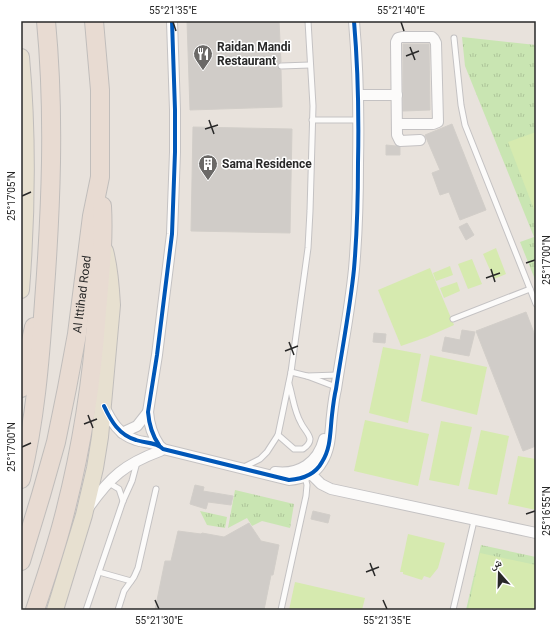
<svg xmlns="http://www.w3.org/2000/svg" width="557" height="631" font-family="Roboto,'Noto Naskh Arabic',sans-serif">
	<defs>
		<pattern id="grass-tufts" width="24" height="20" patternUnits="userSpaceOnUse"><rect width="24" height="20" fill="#c9e5b2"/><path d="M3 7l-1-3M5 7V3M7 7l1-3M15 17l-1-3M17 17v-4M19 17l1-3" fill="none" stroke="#adc499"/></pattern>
	</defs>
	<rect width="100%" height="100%" fill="#e8e2dc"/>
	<g fill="url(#grass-tufts)">
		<path d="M462 37 536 45V282L520 242 534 237 465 66Z"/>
		<path d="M235 490 294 504 290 528 262 521 252 526 247 518 228 528Z"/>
		<path d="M200 511 227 517 225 528 207 525Z"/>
		<path d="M481 545 536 557V610H466Z"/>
	</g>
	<g fill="#d6eaaf">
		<path d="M536 132V212H535L508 142Z"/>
		<path d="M496 248 506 274 494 279 483 254Z"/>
		<path d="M472 259 482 284 468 289 458 264Z"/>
		<path d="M450 266 453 275 436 281 433 273Z"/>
		<path d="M430 268 454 325 427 337 401 346 378 290Z"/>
		<path d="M457 282 460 291 444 298 440 288Z"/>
		<path d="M383 347 421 354 408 423 369 413Z"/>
		<path d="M430 355 487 367 477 415 421 401Z"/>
		<path d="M365 420 429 434 418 486 354 471Z"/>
		<path d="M441 421 472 427 459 486 429 480Z"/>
		<path d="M481 430 509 436 497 495 468 489Z"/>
		<path d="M518 456 536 459V510L508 504Z"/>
		<path d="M408 534 445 543 438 568 430 578 424 576 422 580 403 574V572H400Z"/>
		<path d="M480 553 536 565V610H468Z"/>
		<path d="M295 582 365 598 362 610H289Z"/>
	</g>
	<g fill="#d0ccc8" stroke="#d2cec9">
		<path d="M187 21H279L281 62 278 64 277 67 279 69 281 70 282 107 190 110Z"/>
		<path d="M403 44H429L430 110 403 111Z"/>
		<path d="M452 124 486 210 460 220 449 192 440 195 432 173 440 170 425 135Z"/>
		<path d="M193 127 292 129 290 233 191 231Z"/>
		<path d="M386 145 396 146 400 147V155H386Z"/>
		<path d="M467 223 474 235 466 240 459 227Z"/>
		<path d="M526 312 536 338V446L523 451 476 331Z"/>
		<path d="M462 330 475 332 469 356 442 351 445 337 460 340Z"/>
		<path d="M374 333 386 334 385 343 373 342Z"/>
		<path d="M195 485 204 487 203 491 233 496 231 505 208 502 206 509 190 504Z"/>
		<path d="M313 511 330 515 328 523 311 519Z"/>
		<path d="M249 523 261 541 279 545 273 575H271L264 610H155L165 561H171L178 531 201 534 202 533 224 537Z"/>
	</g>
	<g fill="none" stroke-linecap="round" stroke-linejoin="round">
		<g stroke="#c4c2c3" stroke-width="7">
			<g id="lane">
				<path d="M454 38 461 105 465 125 536 304"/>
				<path d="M281 66 310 65"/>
				<path d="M312 120H359"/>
				<path d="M453 319 530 289"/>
				<path d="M291 372 307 376 336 387"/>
				<path d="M307 376 338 375"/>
				<path d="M278 435 294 449H303C306 447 310 444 310 439 309 433 303 428 301 423 294 411 293 397 289 384"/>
				<path d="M244 467 260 459 267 452 278 435 291 372 308 248 310 211 313 106 308 21"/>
				<path d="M109 483 119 489 123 501"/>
				<path d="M99 572 131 581"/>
				<path d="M86 610 123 501 132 481 137 462"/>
				<path d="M118 610 124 591 134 577 138 568 156 489"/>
				<path d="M281 610 306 496 307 485 305 477"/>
				<path d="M453 610 474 521"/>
			</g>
		</g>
		<g stroke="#c4c2c3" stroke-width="12">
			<g id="street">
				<path d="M359 95H397"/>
				<path d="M397 124H433L438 122 436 43 434 39 432 37H402L398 38 396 42 397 135 400 141 420 140"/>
				<path d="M104 406C111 421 119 435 136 440 144 443 157 442 163 449L289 480C303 479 315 475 322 462 331 448 330 432 332 415 333 406 334 397 336 389 342 349 350 309 354 269 357 234 358 198 358 163 359 115 358 68 354 21"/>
				<path d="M122 433 137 426 148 412"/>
				<path d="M159 445C152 435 149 424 148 412L157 355 172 234 175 152V110L172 21"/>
				<path d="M275 472C299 475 318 463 324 439"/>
				<path d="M311 474 321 484 331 489 536 533"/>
				<path d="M89 507C110 477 125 464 160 451L163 449"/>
			</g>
		</g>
		<g stroke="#c0bdbb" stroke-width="18">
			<g id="primary">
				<path d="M21 57C28 135 27 212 21 290"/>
				<path d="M55 610 84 515 95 468 100 437 112 305C111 287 110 269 105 251"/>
			</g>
		</g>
		<g stroke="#c0bdbb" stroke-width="20">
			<g id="highway">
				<path d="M21 388 34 327"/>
				<path d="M21 479C35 421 40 361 44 302 51 209 55 115 46 21"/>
				<path id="s1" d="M21 561 41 495 56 442 67 388 77 334 92 216 100 177V90L94 21"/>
				<path d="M35 610C45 580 55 551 63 520 81 452 92 382 97 311 100 276 104 241 102 206"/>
			</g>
		</g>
		<use href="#lane" stroke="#fcfbfa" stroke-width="5"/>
		<use href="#street" stroke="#fcfbfa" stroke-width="10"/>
		<use href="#primary" stroke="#e7e0d0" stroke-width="16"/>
		<use href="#highway" stroke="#e8dbd2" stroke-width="18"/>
		<g stroke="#fff" stroke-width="6">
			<g id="cycleway">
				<path d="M104 406C111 421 119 435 136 440 144 443 157 442 163 449L289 480C303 479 315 475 322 462 331 448 330 432 332 415 333 406 334 397 336 389 342 349 350 309 354 269 357 234 358 198 358 163 359 115 358 68 354 21"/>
				<path d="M159 445C152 435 149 424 148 412L157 355 172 234 175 152V110L172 21"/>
			</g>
		</g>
		<use href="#cycleway" stroke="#0057b8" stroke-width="4"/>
	</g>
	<path fill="none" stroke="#282828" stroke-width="1.5" d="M173 22 176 31M401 22 404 31M410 47 415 60M406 56 419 51M209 120 214 134M205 129 218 125M22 196 31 192M526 263 535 260M491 269 495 282M486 278 500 273M289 342 294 355M285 351 298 346M88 415 93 428M84 424 97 419M22 447 31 443M526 514 535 511M370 563 375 576M366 572 379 567M155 600 159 609M383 600 387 609"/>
	<defs>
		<g id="restaurant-pin" transform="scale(1)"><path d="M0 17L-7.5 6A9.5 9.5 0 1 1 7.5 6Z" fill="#6b6967" stroke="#fff"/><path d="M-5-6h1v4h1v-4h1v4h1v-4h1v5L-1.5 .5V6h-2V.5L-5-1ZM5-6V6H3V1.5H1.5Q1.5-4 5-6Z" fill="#fff"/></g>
		<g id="building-pin" transform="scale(1)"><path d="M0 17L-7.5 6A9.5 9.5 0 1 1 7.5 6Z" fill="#6b6967" stroke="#fff"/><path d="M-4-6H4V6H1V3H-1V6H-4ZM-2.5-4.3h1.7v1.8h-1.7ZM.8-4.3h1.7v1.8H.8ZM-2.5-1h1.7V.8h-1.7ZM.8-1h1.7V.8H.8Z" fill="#fff"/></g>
	</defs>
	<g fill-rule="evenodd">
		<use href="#restaurant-pin" x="203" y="54"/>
		<use href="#building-pin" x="208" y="164"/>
	</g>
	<g text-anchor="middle" stroke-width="3" stroke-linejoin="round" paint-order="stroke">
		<g font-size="12" font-weight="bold" fill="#282828" stroke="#fff" text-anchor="start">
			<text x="217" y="51">Raidan Mandi<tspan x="217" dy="14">Restaurant</tspan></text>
			<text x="222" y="168">Sama Residence</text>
		</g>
		<g font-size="12" fill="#282828" stroke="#fff">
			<text dy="4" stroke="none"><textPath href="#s1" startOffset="274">Al Ittihad Road</textPath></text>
		</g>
	</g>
	<rect width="557" height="631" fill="none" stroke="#ffffff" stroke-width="44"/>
	<g transform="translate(499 573) rotate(340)" stroke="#ffffff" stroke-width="3" paint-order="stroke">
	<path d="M0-3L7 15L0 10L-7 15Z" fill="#282828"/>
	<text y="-6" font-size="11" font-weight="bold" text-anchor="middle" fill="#282828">ش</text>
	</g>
	<rect x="22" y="22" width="513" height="587" fill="none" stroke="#282828" stroke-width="1.5"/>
	<g font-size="10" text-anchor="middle" fill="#282828">
		<text x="173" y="14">55°21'35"E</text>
		<text x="401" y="14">55°21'40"E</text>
		<text transform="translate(11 196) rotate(-90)" y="4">25°17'05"N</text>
		<text transform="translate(546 260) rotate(-90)" y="4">25°17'00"N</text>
		<text transform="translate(11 447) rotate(-90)" y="4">25°17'00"N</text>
		<text transform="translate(546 511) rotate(-90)" y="4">25°16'55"N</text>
		<text x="159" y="624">55°21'30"E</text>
		<text x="387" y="624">55°21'35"E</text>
	</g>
</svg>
